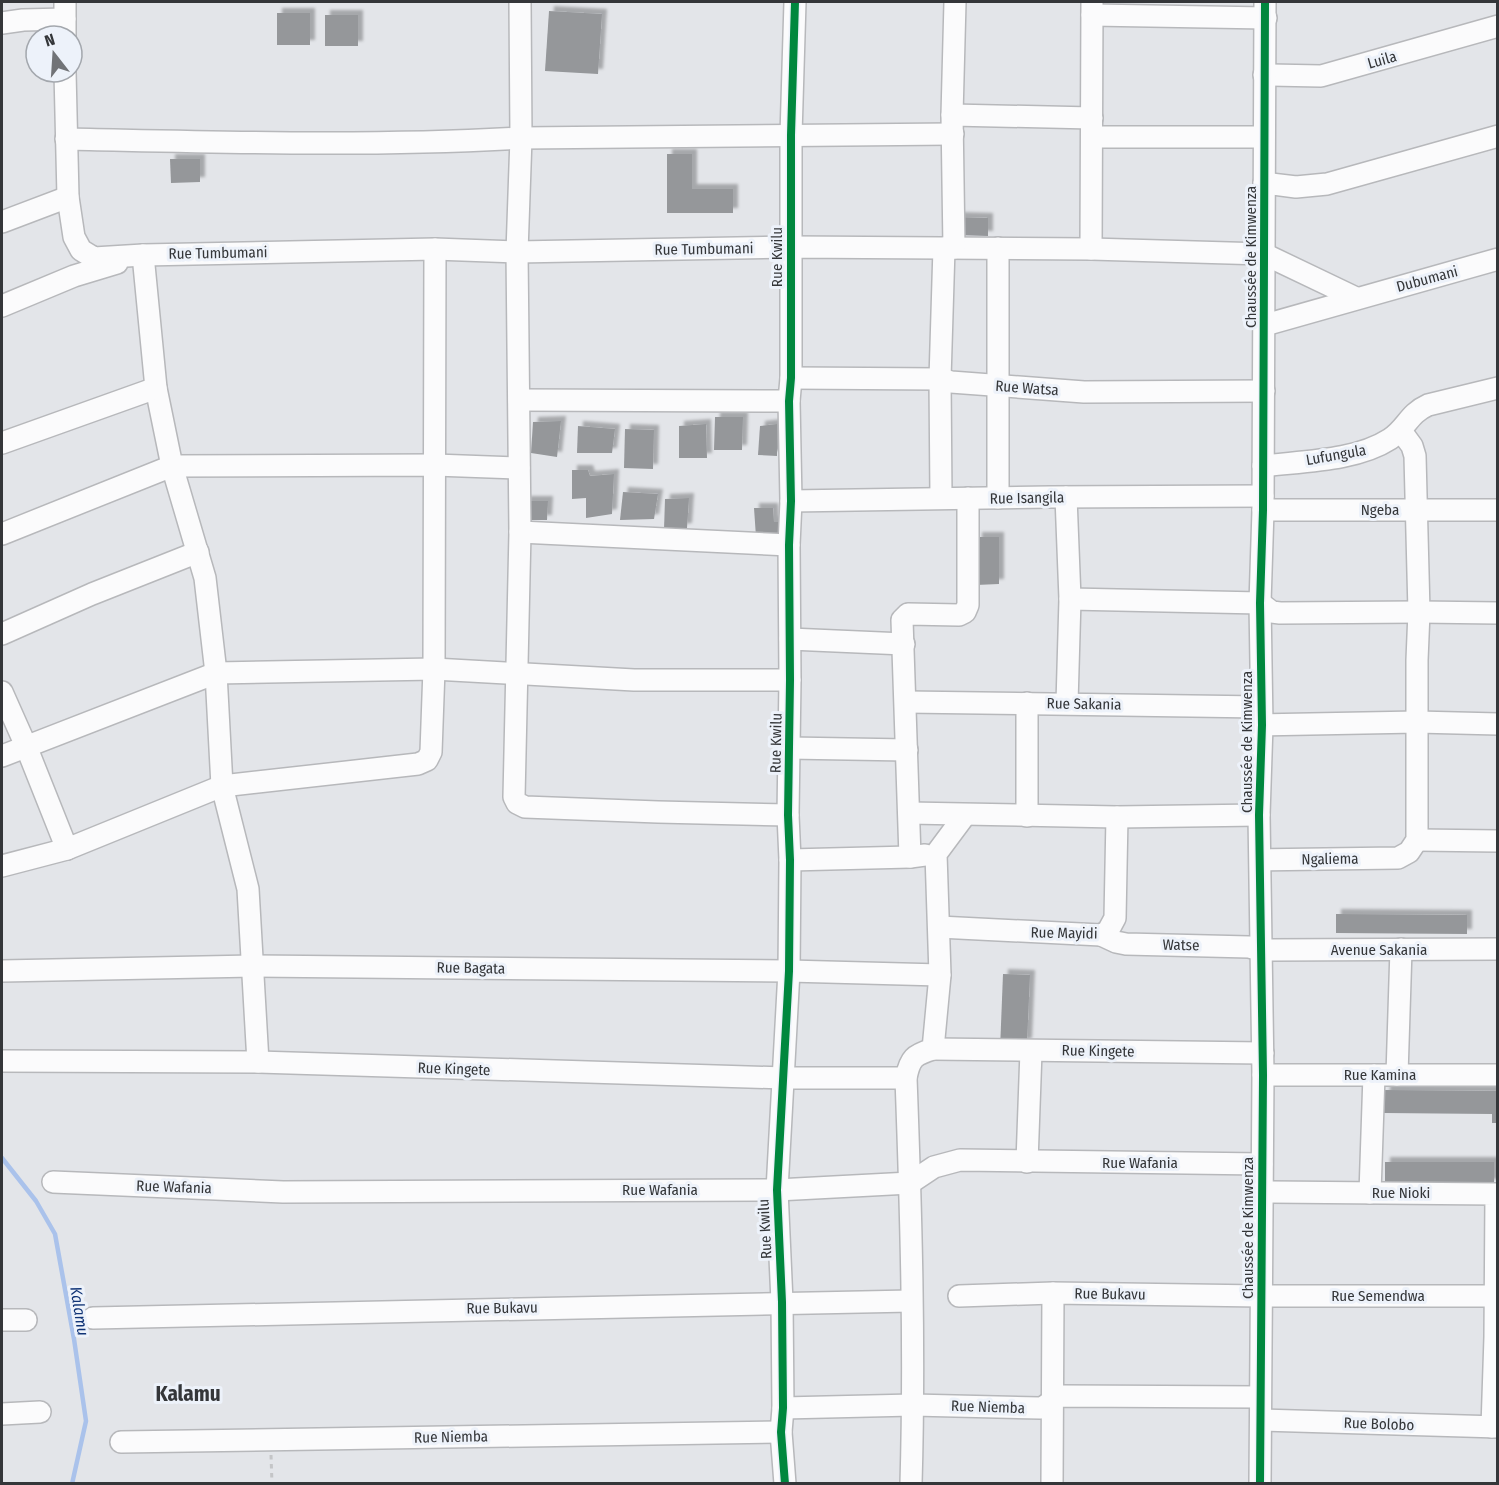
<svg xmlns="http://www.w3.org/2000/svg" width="1499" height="1485" font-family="'Fira Sans Condensed',sans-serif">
	<defs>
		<filter id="shadow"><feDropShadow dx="5" dy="-5" stdDeviation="1.5" flood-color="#0004"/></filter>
	</defs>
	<rect width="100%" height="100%" fill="#e3e5e9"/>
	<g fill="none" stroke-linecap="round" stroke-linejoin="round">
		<path stroke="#aac2eb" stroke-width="4.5" d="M2 1158 36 1201 55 1234 74 1339 86 1421 72 1484"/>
	</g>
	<g fill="#95979a" filter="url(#shadow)">
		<path d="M549 11 602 14 598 74 545 71Z"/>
		<rect x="277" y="13" width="33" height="32"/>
		<rect x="325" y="15" width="33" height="31"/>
		<path d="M667 154H692V189H733V213H667Z"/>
		<path d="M170 159H200V182L171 183Z"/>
		<path d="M954 217 988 218V236L954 235Z"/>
		<path d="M715 417H743L742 450H714Z"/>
		<path d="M561 421 557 457 531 453 533 422Z"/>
		<path d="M706 424 707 458H679V426Z"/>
		<path d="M777 424V456L758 455 760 426Z"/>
		<path d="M578 426 615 429 612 453H577Z"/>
		<path d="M625 429 654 430 653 469 624 468Z"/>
		<path d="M572 470H588L590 476 614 474 612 514 586 518V498L572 499Z"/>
		<path d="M623 492 658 494 654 519 620 520Z"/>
		<path d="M689 498 687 528 664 530 665 499Z"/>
		<path d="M525 501H548L547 520H525Z"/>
		<path d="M754 508H773L774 522H780V538L756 537Z"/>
		<path d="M977 537H999V584L976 585Z"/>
		<path d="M1336 914 1467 915V934L1336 933Z"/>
		<path d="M1003 974 1030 975 1027 1043 1000 1050Z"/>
		<path d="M1385 1090 1498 1091V1123H1492V1114L1384 1113Z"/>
		<rect x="1385" y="1162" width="109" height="22"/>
	</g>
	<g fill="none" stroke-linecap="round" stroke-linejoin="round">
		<g stroke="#b7b8bb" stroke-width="24">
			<g id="minor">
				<path d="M520 2 521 138 517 252 520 532 514 797 517 803 525 807 658 812 788 815"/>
				<path d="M1092 15 1266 18"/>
				<path d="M2 23 23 20 65 19"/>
				<path d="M65 36V2"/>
				<path d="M65 72 68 197 74 237 81 250 94 258 143 255 435 249 517 252 790 247 1091 249 1264 254 1356 298"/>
				<path d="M1264 75 1321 76 1498 26"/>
				<path d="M952 115 1092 118"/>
				<path d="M1093 137H1264"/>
				<path d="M66 139C218 142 370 147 521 138L953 134"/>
				<path d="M1264 183 1296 187 1327 184 1498 136"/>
				<path d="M2 222 68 197"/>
				<path d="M954 248 952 115 955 2"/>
				<path d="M998 248V498"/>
				<path d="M1091 249 1092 2"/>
				<path d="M143 255 156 388 172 466 205 578 216 673 222 786 248 889 258 1062"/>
				<path d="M2 306 74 276 117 263"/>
				<path d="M1265 325 1498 259"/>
				<path d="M791 378 940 379 951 382 1084 392 1264 391"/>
				<path d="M519 400 789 401"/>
				<path d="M2 443 156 388"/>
				<path d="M1263 466C1304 461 1356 461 1390 439 1407 428 1408 414 1428 405L1498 388"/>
				<path d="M1066 497 1070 599 1067 703"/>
				<path d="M941 498 940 379 944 248"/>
				<path d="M791 501 1050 497 1263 496"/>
				<path d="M1263 510H1498"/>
				<path d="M520 532 789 545"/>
				<path d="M2 534 172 466 435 465 519 468"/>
				<path d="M1070 599 1260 603 1272 612 1280 613 1419 612 1498 613"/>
				<path d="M2 634 92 594 198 552"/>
				<path d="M790 639 904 644"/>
				<path d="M2 692 26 746 67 849"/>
				<path d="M906 702 1261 707"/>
				<path d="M1262 725 1417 722 1498 724"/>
				<path d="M789 748 907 750"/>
				<path d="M2 756 216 673 434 669 634 680H790"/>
				<path d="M909 813 1117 817 1259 815"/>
				<path d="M1027 816V703"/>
				<path d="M1417 840 1498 841"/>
				<path d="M910 857 902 620 908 614 959 615 965 612 968 605V498"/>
				<path d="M790 860 910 857 925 855"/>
				<path d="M1261 860 1398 858 1409 852 1417 840V660L1419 612 1415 456 1412 446 1401 431"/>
				<path d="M2 866 67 849 222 786 418 764 427 760 431 752 434 669 435 249"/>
				<path d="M939 927 1101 935 1108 931 1115 918 1117 817"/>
				<path d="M1101 935 1116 942 1126 944 1249 947 1261 950 1498 949"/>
				<path d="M2 971 253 966 789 971 940 975"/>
				<path d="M933 1049 1263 1053"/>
				<path d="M2 1061 258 1062 784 1078H906"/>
				<path d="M1263 1075H1498"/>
				<path d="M1397 1075 1401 949"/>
				<path d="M1027 1162 1031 1051"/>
				<path d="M53 1182 283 1192 777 1190 910 1183 934 1167 960 1160 1262 1164"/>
				<path d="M1262 1192 1496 1194 1495 1337 1492 1427"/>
				<path d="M1370 1193 1374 1075"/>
				<path d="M959 1296 1053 1293 1261 1296H1494"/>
				<path d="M93 1318 911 1301"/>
				<path d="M2 1320H26"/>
				<path d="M783 1408 913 1405 1040 1408C1049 1406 1052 1397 1062 1396L1260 1397"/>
				<path d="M2 1414 40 1412"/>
				<path d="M1261 1420 1498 1427"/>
				<path d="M121 1442 781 1432"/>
				<path d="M785 1484 781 1432 783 1408 782 1302 777 1190 789 971 790 860 788 815 790 680 789 545 791 501 789 401 791 378V135L795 2"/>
				<path d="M911 1484C915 1348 911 1213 906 1078 910 1058 914 1055 933 1049L940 975 936 854 965 815"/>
				<path d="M1052 1484 1053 1293"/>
				<path d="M1260 1484 1263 1075 1259 815 1262 725 1260 603 1263 510 1265 2"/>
			</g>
		</g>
		<path stroke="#c4c5c7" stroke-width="3" stroke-dasharray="4.5 4.5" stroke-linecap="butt" d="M271 1455 272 1484"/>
		<use href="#minor" stroke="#fbfbfc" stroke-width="21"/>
		<g stroke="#edf2fa" stroke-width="11">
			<g id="cycleway">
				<path d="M785 1484 781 1432 783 1408 782 1302 777 1190 789 971 790 860 788 815 790 680 789 545 791 501 789 401 791 378V135L795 2"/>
				<path d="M1260 1484 1263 1075 1259 815 1262 725 1260 603 1263 510 1265 2"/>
			</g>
		</g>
		<use href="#cycleway" stroke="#00873e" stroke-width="8"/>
	</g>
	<g text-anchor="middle" stroke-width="6" stroke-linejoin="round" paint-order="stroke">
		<g font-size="15" fill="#343639" stroke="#edf2fa">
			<text transform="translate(1382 60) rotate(-16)" y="5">Luila</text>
			<text transform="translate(704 249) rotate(-1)" y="5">Rue Tumbumani</text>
			<text transform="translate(218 253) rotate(-1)" y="5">Rue Tumbumani</text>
			<text transform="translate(777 257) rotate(-90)" y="5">Rue Kwilu</text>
			<text transform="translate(1251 257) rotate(-90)" y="5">Chaussée de Kimwenza</text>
			<text transform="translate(1427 279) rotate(-15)" y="5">Dubumani</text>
			<text transform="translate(1027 388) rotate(4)" y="5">Rue Watsa</text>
			<text transform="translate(1336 455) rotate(-10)" y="5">Lufungula</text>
			<text transform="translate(1027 498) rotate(-1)" y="5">Rue Isangila</text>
			<text x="1380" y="515">Ngeba</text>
			<text transform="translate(1084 704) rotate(1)" y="5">Rue Sakania</text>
			<text transform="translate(1247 742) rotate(-90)" y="5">Chaussée de Kimwenza</text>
			<text transform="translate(776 743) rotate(-89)" y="5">Rue Kwilu</text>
			<text transform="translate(1330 859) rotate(-1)" y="5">Ngaliema</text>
			<text transform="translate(1064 933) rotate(1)" y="5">Rue Mayidi</text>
			<text transform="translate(1181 945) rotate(1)" y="5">Watse</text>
			<text x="1379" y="955">Avenue Sakania</text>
			<text transform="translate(471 968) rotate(1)" y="5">Rue Bagata</text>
			<text transform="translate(1098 1051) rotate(1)" y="5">Rue Kingete</text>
			<text transform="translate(454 1069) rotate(2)" y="5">Rue Kingete</text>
			<text x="1380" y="1080">Rue Kamina</text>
			<text x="1140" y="1168">Rue Wafania</text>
			<text transform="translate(174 1187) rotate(2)" y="5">Rue Wafania</text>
			<text x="660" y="1195">Rue Wafania</text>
			<text x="1401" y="1198">Rue Nioki</text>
			<text transform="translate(1248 1228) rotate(-90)" y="5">Chaussée de Kimwenza</text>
			<text transform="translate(765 1229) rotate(-93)" y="5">Rue Kwilu</text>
			<text transform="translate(1110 1294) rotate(1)" y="5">Rue Bukavu</text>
			<text x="1378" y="1301">Rue Semendwa</text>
			<text transform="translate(502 1308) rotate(-1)" y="5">Rue Bukavu</text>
			<text transform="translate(988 1407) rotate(2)" y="5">Rue Niemba</text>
			<text transform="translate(1379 1424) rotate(2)" y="5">Rue Bolobo</text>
			<text transform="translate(451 1437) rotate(-1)" y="5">Rue Niemba</text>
		</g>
		<g font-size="16" font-style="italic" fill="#113476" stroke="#edf2fa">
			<text transform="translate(80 1311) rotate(81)" y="6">Kalamu</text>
		</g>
		<g font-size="21" font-weight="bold" fill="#343639" stroke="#edf2fa">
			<text x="188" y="1401">Kalamu</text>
		</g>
	</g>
	<rect width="1499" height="1485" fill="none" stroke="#343639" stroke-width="6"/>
	<g transform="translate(54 54) rotate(343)"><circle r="28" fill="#edf2fa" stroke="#a3a7ad" stroke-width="1.5"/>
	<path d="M0-4.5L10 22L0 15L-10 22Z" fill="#717377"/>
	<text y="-9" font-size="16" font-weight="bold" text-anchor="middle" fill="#343639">N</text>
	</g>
</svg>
